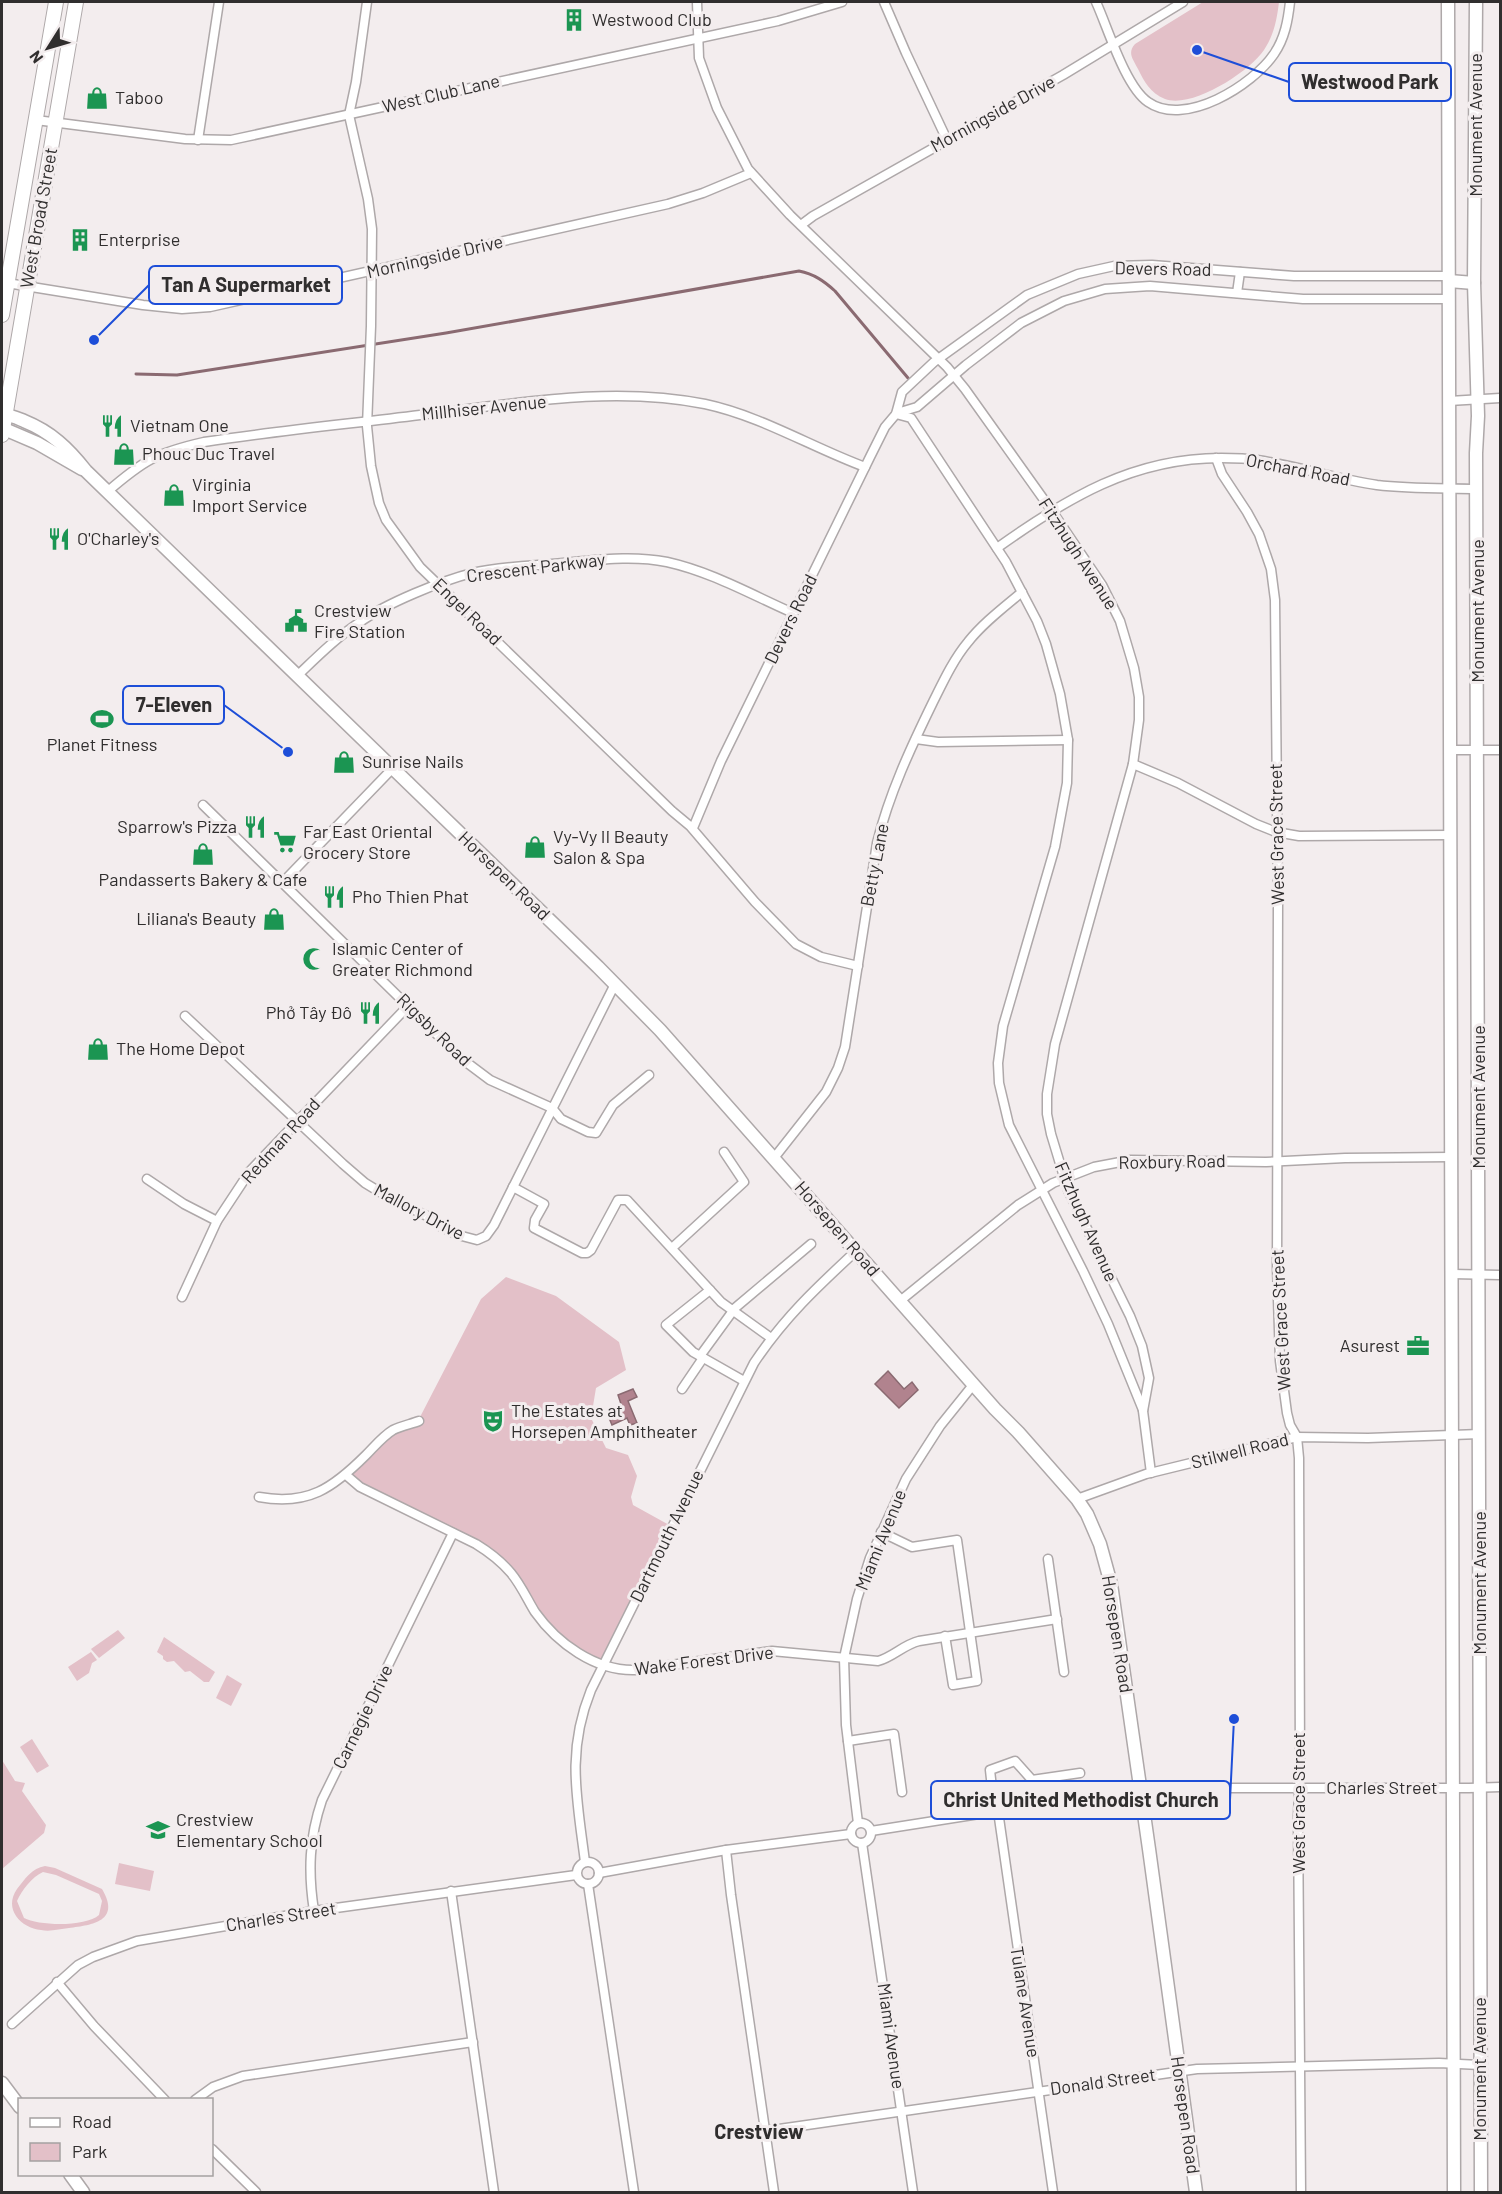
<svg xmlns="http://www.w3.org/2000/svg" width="1502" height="2194" font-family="Barlow,sans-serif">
	<rect width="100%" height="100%" fill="#f3edee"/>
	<g fill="#e3c0c8" fill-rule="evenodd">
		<path d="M1203 2H1279C1277 19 1274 35 1264 50 1249 72 1192 109 1165 99 1150 93 1144 81 1138 69 1133 59 1127 53 1135 44Z"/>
		<path d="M506 1277 556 1296 619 1342 626 1370 596 1388 591 1418 606 1448 628 1455 637 1476 631 1497 633 1505 671 1526 602 1665 566 1644 496 1558 345 1478 394 1427 419 1419 481 1299Z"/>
		<path d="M118 1630 125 1638 99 1658 91 1649Z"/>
		<path d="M164 1637 215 1672 209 1682H204L190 1671 185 1672 174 1661 167 1662 163 1659V1656L157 1652Z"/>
		<path d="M91 1652 97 1660 92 1663 89 1673 77 1681 68 1667Z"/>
		<path d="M227 1675 242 1684 231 1706 216 1698Z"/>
		<path d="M32 1739 49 1766 37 1773 20 1747Z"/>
		<path d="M2 1760 15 1781 25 1783 22 1791 46 1825 44 1833 2 1869Z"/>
		<path d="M119 1863 154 1871 150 1891 115 1884Z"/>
		<path d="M45 1866 55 1868 102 1889C121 1921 93 1925 69 1928 60 1929 50 1932 41 1930 21 1928 3 1909 17 1889 25 1879 32 1868 45 1866ZM43 1872 56 1875 99 1894 102 1901 99 1915C86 1927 39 1926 24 1918L17 1901C22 1890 32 1877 43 1872Z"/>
	</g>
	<g fill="#b1838e" stroke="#8a6a71" stroke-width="1.5">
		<path d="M888 1371 904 1389 912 1382 918 1390 899 1408 875 1384Z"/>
		<path d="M633 1389 637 1397 628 1401 637 1423 630 1425 627 1418 612 1425 607 1413 623 1408 618 1406 621 1404 618 1395Z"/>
	</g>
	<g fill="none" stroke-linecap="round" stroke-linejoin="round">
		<path stroke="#8a6a71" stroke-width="3" d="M136 374 177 375 446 333 799 271C814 274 824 281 835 291L908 378"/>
		<g stroke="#aea8a9" stroke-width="11">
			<g id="street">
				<path d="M367 2 356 82 349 115 368 199 372 229 371 326 367 426 371 466 379 503 386 520 420 567 672 811 690 826 755 902 796 944 821 957 858 966"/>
				<path d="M697 2 699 58 717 108 748 169 790 215 947 367 965 389 1052 511 1102 585 1120 621 1134 668 1139 697V720L1133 764 1055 1044 1047 1094V1114L1051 1134 1068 1190 1130 1316 1142 1346 1149 1378 1143 1411 1151 1473"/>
				<path d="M884 2 906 53 947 140"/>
				<path d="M1096 2C1108 28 1125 86 1148 102 1185 128 1253 85 1274 54 1285 38 1288 20 1290 2"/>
				<path d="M36 120 185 139 231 140 778 21 842 2"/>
				<path d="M198 140 219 2"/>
				<path d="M801 225 813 216 1063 75 1183 2"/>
				<path d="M7 283 143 305 182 309 210 307 668 204 703 193 751 173"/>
				<path d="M1237 293 1240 272"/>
				<path d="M1449 401 1500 398"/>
				<path d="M897 413 917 407 966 365 1021 323 1064 301 1105 289 1150 286 1303 299H1449"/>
				<path d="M896 414 911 418 1006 562 1037 621 1046 644 1060 694 1068 740 1067 783 1055 847 1003 1026 998 1063 999 1083 1009 1125 1083 1271 1108 1324 1143 1410"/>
				<path d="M1216 458 1222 474 1247 512 1259 534 1271 569 1275 600 1278 903 1277 1267 1280 1361 1287 1413 1290 1425 1297 1437 1299 1458 1300 1770 1298 1816 1301 2192"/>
				<path d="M107 492C144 460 156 453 204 442 276 431 348 424 420 415 513 404 611 385 705 404 761 416 811 447 865 467"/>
				<path d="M997 548C1067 498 1133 458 1221 458 1233 458 1245 458 1257 460 1298 466 1336 479 1377 485 1410 489 1444 488 1477 489"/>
				<path d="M298 675C318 656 337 637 360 622 387 603 441 581 472 573 502 566 533 566 563 563 598 560 632 555 667 562 712 572 752 595 793 613"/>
				<path d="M916 739 938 742 1068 740"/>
				<path d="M1450 750H1500"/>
				<path d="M1133 764 1178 783 1256 824 1276 832 1299 836 1450 835"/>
				<path d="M203 805 462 1059 490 1080 552 1108 561 1119 588 1132 596 1133 613 1105 649 1075"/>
				<path d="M693 828 721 761 870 457 885 427 896 414 902 392 934 362 1027 295 1078 274 1114 266 1152 265 1294 276H1449"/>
				<path d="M282 883 392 769"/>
				<path d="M185 1016 343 1164 365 1183 393 1200 429 1217 440 1226 458 1235 477 1240 486 1236 494 1225 615 984"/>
				<path d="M774 1158 826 1092 838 1068 845 1047 877 843C889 794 911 747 933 702 943 682 953 660 968 642 983 623 1003 608 1022 592"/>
				<path d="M147 1179 184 1204 217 1221"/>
				<path d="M513 1187 544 1204 535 1220 534 1228 582 1253H587L591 1250 618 1200H627L721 1302 771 1338"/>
				<path d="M672 1248 744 1182 724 1152"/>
				<path d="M1452 1274 1500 1275"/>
				<path d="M710 1290 666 1325 693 1352 744 1381"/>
				<path d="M182 1297 217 1221 250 1171 408 1006"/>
				<path d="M900 1301 1018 1205 1053 1183 1094 1167 1131 1160 1266 1162 1345 1158 1451 1157"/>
				<path d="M700 1356 735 1308 811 1244"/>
				<path d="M682 1389 703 1358"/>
				<path d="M346 1475 360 1487 476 1544C489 1552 501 1561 511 1573 521 1585 527 1599 535 1612 557 1643 595 1671 635 1670L772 1651 878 1661C893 1657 903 1645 919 1641L1057 1619"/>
				<path d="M259 1497C308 1506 333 1488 366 1455 374 1447 383 1436 393 1430 401 1426 411 1424 419 1421"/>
				<path d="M1077 1499 1146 1474 1297 1437 1368 1438 1480 1434"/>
				<path d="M881 1532 912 1547 957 1540 977 1681 953 1685 945 1636"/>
				<path d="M1048 1559 1064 1672"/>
				<path d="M848 1741 894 1734 902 1792"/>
				<circle cx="861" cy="1833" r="10"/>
				<path d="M858 1823 846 1725 844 1658 857 1599 870 1558 906 1479 940 1426 973 1385"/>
				<path d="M871 1831 998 1811 1127 1794 1140 1789 1165 1788H1469L1500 1787"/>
				<path d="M862 1843 913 2192"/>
				<path d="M726 1850 731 1895 774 2192"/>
				<circle cx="588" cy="1873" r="11"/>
				<path d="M585 1862C577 1798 566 1752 591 1690L754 1363C784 1318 816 1288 856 1251"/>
				<path d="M599 1873 726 1850 851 1834"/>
				<path d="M588 1884 634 2192"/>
				<path d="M451 1891 494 2192"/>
				<path d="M314 1911C308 1872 309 1838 322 1800L453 1533"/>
				<path d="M57 1982 94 2026 165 2100"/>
				<path d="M12 2024 78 1965 93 1957 137 1941 314 1911 576 1875"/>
				<path d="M195 2100 213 2087 243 2076 473 2042"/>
				<path d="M765 2131 1197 2069 1439 2063 1480 2065"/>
				<path d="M212 2149 256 2192"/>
				<path d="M1053 2192 998 1811 992 1788 990 1770 1015 1761 1032 1780 1080 1773"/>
			</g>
		</g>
		<g stroke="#aea8a9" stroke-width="15">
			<g id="secondary">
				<path d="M1448 2 1454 2192"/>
				<path d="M1476 2 1474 283 1478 416 1476 453 1481 2192"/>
				<path d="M1449 281 1474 283"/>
				<path d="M2 415C9 414 17 418 24 421 51 432 68 448 86 471L598 967 660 1030 995 1409 1018 1432 1077 1499 1087 1514 1100 1544 1111 1584 1149 1849 1196 2192"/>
				<path d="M2 428 37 443 82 469"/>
				<path d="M2 2083 20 2107"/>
				<path d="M70 2174 83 2192"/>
			</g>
		</g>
		<g stroke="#aea8a9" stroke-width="16">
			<g id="primary">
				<path d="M2 315 56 2"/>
				<path d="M2 435 76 2"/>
			</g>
		</g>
		<use href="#street" stroke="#fff" stroke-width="8"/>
		<use href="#secondary" stroke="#fff" stroke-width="12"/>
		<use href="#primary" stroke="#fff" stroke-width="14"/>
	</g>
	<defs>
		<g id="building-bare" transform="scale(1.8)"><path d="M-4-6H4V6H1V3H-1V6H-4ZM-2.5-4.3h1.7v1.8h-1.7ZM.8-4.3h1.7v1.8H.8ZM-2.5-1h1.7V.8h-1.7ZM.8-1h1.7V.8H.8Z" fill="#1b9552" stroke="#f3edee" stroke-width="2.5" paint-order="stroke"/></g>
		<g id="shop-bare" transform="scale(1.8)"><path d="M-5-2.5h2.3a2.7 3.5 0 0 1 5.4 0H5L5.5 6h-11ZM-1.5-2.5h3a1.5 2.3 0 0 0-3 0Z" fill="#1b9552" stroke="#f3edee" stroke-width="2.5" paint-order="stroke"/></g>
		<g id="restaurant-bare" transform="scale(1.8)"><path d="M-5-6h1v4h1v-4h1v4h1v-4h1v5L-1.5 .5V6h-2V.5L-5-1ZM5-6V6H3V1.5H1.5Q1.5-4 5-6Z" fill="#1b9552" stroke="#f3edee" stroke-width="2.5" paint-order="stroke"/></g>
		<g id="civic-bare" transform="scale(1.8)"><path d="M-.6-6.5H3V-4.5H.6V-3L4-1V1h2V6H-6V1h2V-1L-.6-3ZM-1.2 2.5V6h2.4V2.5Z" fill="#1b9552" stroke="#f3edee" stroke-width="2.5" paint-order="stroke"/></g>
		<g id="stadium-bare" transform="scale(1.8)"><path d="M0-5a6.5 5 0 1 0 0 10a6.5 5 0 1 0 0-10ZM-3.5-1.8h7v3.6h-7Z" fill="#1b9552" stroke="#f3edee" stroke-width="2.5" paint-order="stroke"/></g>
		<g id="supermarket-bare" transform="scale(1.8)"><path d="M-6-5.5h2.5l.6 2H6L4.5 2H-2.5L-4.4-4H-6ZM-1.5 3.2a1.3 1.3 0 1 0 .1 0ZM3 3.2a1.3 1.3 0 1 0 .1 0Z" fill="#1b9552" stroke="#f3edee" stroke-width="2.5" paint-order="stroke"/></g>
		<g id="mosque-bare" transform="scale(1.8)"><path d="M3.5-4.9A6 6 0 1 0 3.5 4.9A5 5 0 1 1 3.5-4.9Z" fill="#1b9552" stroke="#f3edee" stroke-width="2.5" paint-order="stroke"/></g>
		<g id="office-bare" transform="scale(1.8)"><path d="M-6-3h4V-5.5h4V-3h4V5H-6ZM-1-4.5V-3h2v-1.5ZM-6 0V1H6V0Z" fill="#1b9552" stroke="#f3edee" stroke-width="2.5" paint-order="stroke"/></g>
		<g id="theatre-bare" transform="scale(1.8)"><path d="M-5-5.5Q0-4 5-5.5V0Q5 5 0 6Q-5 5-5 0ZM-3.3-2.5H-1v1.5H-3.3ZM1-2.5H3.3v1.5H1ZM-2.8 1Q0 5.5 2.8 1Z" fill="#1b9552" stroke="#f3edee" stroke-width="2.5" paint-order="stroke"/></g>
		<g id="school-bare" transform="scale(1.8)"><path d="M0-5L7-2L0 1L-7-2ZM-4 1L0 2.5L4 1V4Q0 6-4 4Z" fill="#1b9552" stroke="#f3edee" stroke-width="2.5" paint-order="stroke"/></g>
	</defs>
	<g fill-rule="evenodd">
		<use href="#building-bare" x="574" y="20"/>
		<use href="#shop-bare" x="97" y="98"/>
		<use href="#building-bare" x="80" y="240"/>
		<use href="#restaurant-bare" x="112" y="426"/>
		<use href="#shop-bare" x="124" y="454"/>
		<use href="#shop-bare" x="174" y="495"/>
		<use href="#restaurant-bare" x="59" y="539"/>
		<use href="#civic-bare" x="296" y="621"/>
		<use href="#stadium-bare" x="102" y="719"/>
		<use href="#shop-bare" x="344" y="762"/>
		<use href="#restaurant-bare" x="255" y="827"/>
		<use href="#supermarket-bare" x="285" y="842"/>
		<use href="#shop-bare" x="535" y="847"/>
		<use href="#shop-bare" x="203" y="854"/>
		<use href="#restaurant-bare" x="334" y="897"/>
		<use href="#shop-bare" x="274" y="919"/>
		<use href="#mosque-bare" x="314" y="959"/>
		<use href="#restaurant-bare" x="370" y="1013"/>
		<use href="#shop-bare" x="98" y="1049"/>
		<use href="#office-bare" x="1418" y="1346"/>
		<use href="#theatre-bare" x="493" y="1421"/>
		<use href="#school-bare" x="158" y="1830"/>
	</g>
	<g text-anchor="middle" stroke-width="6" stroke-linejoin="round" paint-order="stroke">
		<g font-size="18" fill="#302e2e" stroke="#f3edee" text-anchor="start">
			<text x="592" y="26">Westwood Club</text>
			<text x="115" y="104">Taboo</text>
			<text x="98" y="246">Enterprise</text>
			<text x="130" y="432">Vietnam One</text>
			<text x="142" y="460">Phouc Duc Travel</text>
			<text x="192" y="491">Virginia<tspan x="192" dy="21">Import Service</tspan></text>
			<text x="77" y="545">O'Charley's</text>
			<text x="314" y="617">Crestview<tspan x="314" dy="21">Fire Station</tspan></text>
			<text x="102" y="751" text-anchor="middle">Planet Fitness</text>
			<text x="362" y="768">Sunrise Nails</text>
			<text x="237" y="833" text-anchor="end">Sparrow's Pizza</text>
			<text x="303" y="838">Far East Oriental<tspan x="303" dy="21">Grocery Store</tspan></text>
			<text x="553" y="843">Vy-Vy II Beauty<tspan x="553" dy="21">Salon &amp; Spa</tspan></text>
			<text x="203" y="886" text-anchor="middle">Pandasserts Bakery &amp; Cafe</text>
			<text x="352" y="903">Pho Thien Phat</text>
			<text x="256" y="925" text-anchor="end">Liliana's Beauty</text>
			<text x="332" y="955">Islamic Center of<tspan x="332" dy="21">Greater Richmond</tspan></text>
			<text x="352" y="1019" text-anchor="end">Phở Tây Đô</text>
			<text x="116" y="1055">The Home Depot</text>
			<text x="1400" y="1352" text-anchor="end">Asurest</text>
			<text x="511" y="1417">The Estates at<tspan x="511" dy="21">Horsepen Amphitheater</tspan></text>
			<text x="176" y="1826">Crestview<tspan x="176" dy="21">Elementary School</tspan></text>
		</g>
		<g font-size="18" fill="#302e2e" stroke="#f3edee">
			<text transform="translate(441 94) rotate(-13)" y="6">West Club Lane</text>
			<text transform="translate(993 114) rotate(-29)" y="6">Morningside Drive</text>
			<text transform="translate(1476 125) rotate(-90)" y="6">Monument Avenue</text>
			<text transform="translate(39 218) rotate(-80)" y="6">West Broad Street</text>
			<text transform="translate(435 257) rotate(-13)" y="6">Morningside Drive</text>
			<text transform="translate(1163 269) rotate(1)" y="6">Devers Road</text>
			<text transform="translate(484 408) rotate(-6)" y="6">Millhiser Avenue</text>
			<text transform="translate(1298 470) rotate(11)" y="6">Orchard Road</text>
			<text transform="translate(1078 554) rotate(57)" y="6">Fitzhugh Avenue</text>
			<text transform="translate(536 568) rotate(-7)" y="6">Crescent Parkway</text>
			<text transform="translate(1478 611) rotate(-90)" y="6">Monument Avenue</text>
			<text transform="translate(467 612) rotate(44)" y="6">Engel Road</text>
			<text transform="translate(791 619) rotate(-64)" y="6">Devers Road</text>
			<text transform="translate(1277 834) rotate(-91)" y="6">West Grace Street</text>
			<text transform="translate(875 865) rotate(-79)" y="6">Betty Lane</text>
			<text transform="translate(504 876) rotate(44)" y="6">Horsepen Road</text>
			<text transform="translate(434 1030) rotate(44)" y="6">Rigsby Road</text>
			<text transform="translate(1479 1097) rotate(-90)" y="6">Monument Avenue</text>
			<text transform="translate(281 1141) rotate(-48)" y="6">Redman Road</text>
			<text transform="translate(1172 1162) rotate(-1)" y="6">Roxbury Road</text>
			<text transform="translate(419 1212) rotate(28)" y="6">Mallory Drive</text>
			<text transform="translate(1086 1222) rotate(66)" y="6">Fitzhugh Avenue</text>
			<text transform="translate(837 1229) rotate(49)" y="6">Horsepen Road</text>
			<text transform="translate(1281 1320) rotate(-93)" y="6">West Grace Street</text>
			<text transform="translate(1240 1451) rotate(-14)" y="6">Stilwell Road</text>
			<text transform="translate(667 1536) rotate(-64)" y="6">Dartmouth Avenue</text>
			<text transform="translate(881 1540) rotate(-68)" y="6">Miami Avenue</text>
			<text transform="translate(1480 1583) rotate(-90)" y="6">Monument Avenue</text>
			<text transform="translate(1117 1634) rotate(81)" y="6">Horsepen Road</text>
			<text transform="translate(704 1661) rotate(-7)" y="6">Wake Forest Drive</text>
			<text transform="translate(363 1717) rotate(-64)" y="6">Carnegie Drive</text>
			<text x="1382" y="1794">Charles Street</text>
			<text transform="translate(1299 1803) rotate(-90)" y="6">West Grace Street</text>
			<text transform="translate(281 1917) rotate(-9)" y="6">Charles Street</text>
			<text transform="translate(1025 2002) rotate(81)" y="6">Tulane Avenue</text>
			<text transform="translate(891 2036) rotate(82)" y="6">Miami Avenue</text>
			<text transform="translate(1480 2069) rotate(-90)" y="6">Monument Avenue</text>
			<text transform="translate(1103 2082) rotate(-8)" y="6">Donald Street</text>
			<text transform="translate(1185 2115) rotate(82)" y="6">Horsepen Road</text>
		</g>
		<g font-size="20" font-weight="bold" fill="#302e2e" stroke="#f3edee">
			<text x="759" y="2139">Crestview</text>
		</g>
	</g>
	<path fill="none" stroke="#1d4ed8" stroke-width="2" d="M1197 50L1289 82M94 340L149 285M288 752L224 705M1234 1719L1230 1800"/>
	<g fill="#1d4ed8" stroke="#f3edee" stroke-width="2">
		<circle cx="1197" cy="50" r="6"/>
		<circle cx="94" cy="340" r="6"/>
		<circle cx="288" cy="752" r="6"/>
		<circle cx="1234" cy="1719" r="6"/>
	</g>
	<g fill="#f3edee" stroke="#1d4ed8" stroke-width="2">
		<rect x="1289" y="63" width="162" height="38" rx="6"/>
		<rect x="149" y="266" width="193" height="38" rx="6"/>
		<rect x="123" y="686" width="101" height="38" rx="6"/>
		<rect x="931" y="1781" width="299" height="38" rx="6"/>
	</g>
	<g font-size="20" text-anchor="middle" font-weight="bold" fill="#302e2e">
		<text x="1370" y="89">Westwood Park</text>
		<text x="246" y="292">Tan A Supermarket</text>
		<text x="174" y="712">7-Eleven</text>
		<text x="1081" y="1807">Christ United Methodist Church</text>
	</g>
	<rect width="1502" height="2194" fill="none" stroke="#302e2e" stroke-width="6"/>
	<rect x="18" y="2098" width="195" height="78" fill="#f3edee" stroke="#a5a1a1" stroke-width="1.5"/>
	<rect x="30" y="2118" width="30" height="9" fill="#ffffff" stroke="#a5a1a1" stroke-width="1.5"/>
	<text x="72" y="2128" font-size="18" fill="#302e2e">Road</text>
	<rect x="30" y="2143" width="30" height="18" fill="#e3c0c8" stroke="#a5a1a1" stroke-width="1.5"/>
	<text x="72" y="2158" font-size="18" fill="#302e2e">Park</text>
	<g transform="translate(48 48) rotate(233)" stroke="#f3edee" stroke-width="4.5" paint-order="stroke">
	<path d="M0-4.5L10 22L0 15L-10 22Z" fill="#302e2e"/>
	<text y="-9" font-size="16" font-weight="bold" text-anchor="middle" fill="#302e2e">N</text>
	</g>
</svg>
